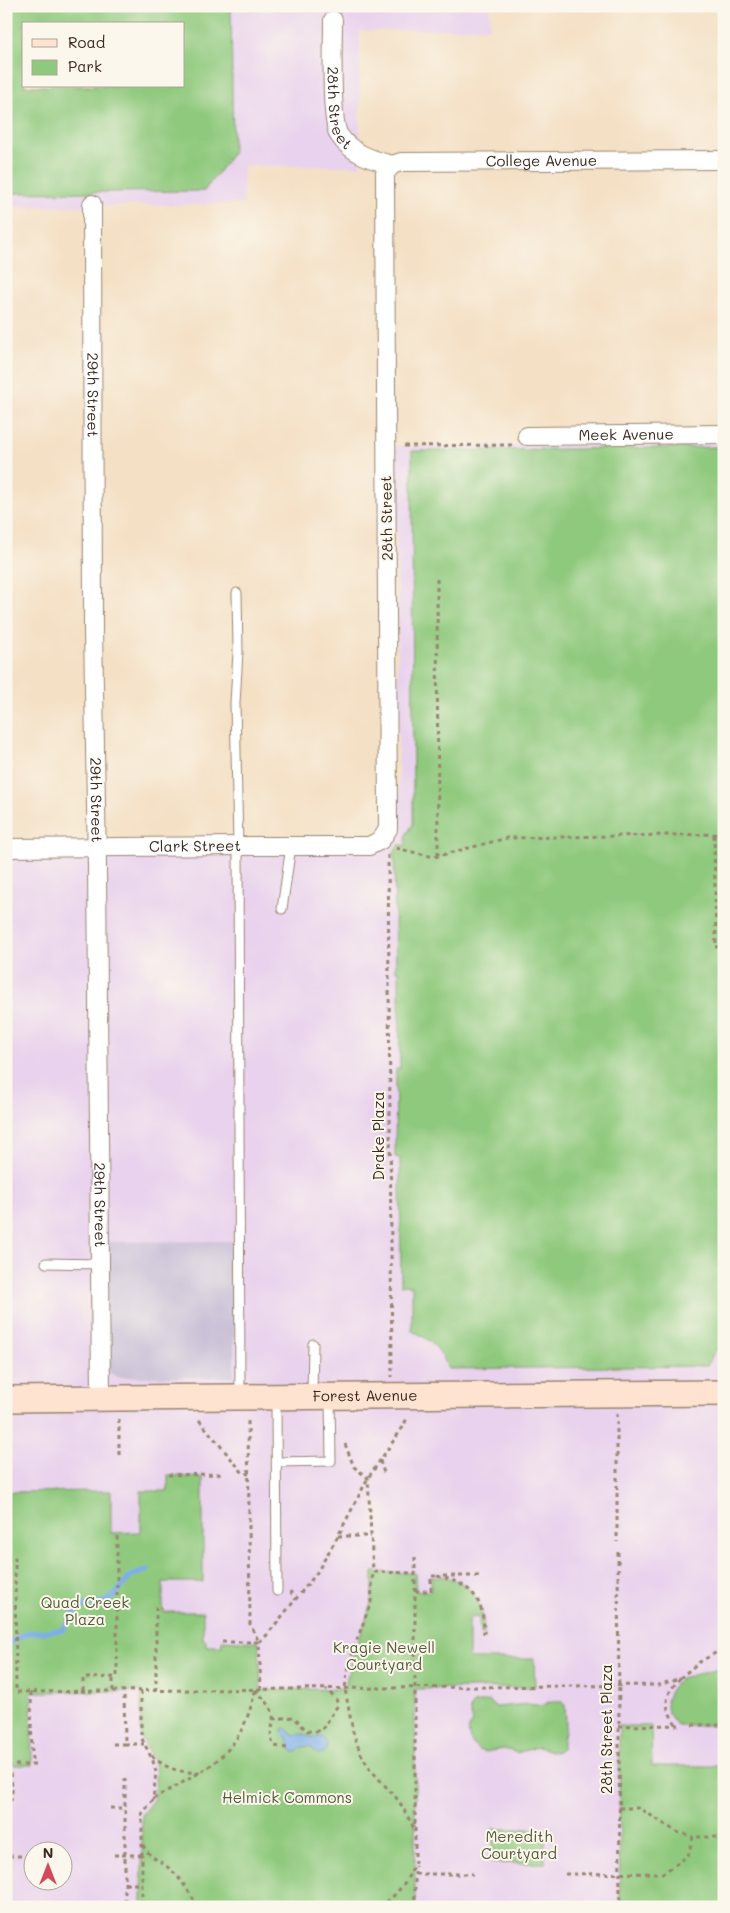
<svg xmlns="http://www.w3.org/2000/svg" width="730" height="1913" font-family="Mali,sans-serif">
	<rect width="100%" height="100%" fill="#fbf7ec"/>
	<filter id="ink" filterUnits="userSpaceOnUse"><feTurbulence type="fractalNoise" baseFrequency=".02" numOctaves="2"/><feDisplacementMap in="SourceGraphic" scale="10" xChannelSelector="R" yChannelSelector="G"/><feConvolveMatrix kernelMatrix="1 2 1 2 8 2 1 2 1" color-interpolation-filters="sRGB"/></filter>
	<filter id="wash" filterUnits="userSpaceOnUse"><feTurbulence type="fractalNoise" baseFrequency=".0096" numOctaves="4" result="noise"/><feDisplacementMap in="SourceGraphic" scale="20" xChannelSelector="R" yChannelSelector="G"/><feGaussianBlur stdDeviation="1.12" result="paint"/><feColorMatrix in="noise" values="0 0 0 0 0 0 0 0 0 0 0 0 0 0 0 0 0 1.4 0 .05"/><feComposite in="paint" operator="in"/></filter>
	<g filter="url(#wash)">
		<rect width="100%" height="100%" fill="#f4e0c5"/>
		<g fill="#e9d2ed" fill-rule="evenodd">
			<path d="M6 6H490V28L360 31V166H243V204L6 207ZM24 24H184V86H24Z"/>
			<path d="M724 443V1907H6V848L391 846 398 834 399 827 396 446ZM32 1850H62V1880H32Z"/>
		</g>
		<path fill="#c9bfd7" d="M234 1241V1377H118L110 1373 108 1369 107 1242Z"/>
		<g fill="#8fc97d" stroke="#657a4e" fill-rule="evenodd">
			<path d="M6 6H231L233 153 204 191 6 193ZM24 24H184V86H24Z"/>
			<path d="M724 447V1342L713 1354 707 1366 448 1369C441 1350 431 1339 412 1331V1286L401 1285 400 1158 395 1157 396 1069H400L399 971H396L394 853 399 845H406V835L413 824 412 451Z"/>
			<path d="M168 1475 203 1478V1582H163V1612H203V1639L206 1640V1646H222V1640L259 1642 261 1690 345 1689C349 1659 363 1633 371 1603 373 1594 373 1582 373 1572L415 1573 416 1591H431V1576C469 1576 484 1599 484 1634L480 1635 479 1618 472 1617 469 1620V1659H534L535 1687 415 1689V1907H142V1814L153 1800 156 1772 153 1760 141 1737V1691L31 1692 32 1765H6V1492L111 1491V1533L141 1532V1491H168Z"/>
			<path d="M724 1668V1725H677L668 1713 666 1701 670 1691 680 1678Z"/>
			<path d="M489 1701 496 1707 528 1704 543 1706 548 1702H562L565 1705 566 1723 562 1749 555 1752 537 1747 517 1753 504 1749 485 1752 478 1750C470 1742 464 1731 473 1722 471 1714 467 1712 473 1704Z"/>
			<path d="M619 1726H651L652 1766H724V1907H620Z"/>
			<rect x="493" y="1829" width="52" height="34"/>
		</g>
		<path fill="#7daee8" stroke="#5c6c83" d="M285 1728 294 1735 301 1734 310 1737H323L327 1744 326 1750 322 1753 317 1754 310 1746 302 1747 297 1752H293L290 1747 289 1740 282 1733V1729Z"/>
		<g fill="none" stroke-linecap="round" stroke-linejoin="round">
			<path stroke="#7daee8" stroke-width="5.5" d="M6 1645 27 1633 63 1630 77 1609 86 1605 103 1603 114 1596 131 1576 148 1570"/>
		</g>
	</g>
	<g filter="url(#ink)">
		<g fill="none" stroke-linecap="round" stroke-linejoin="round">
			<g stroke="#988572" stroke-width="11">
				<g id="lane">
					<path d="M237 593 238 652 235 703 238 846 240 1396"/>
					<path d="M282 909 291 846"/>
					<path d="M46 1263 100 1264"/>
					<path d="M312 1395 313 1344"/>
					<path d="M276 1399 277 1591"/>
					<path d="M277 1462 331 1461 330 1399"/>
				</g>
			</g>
			<g stroke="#988572" stroke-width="20">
				<g id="street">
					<path id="s1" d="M333 20C333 42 330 121 339 135 350 153 373 160 392 165"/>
					<path id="s2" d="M92 204 93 628 97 866 101 1397"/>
					<path id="s3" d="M527 436 724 434"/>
					<path id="s4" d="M6 848 238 846H369L381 840 388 829 385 173 392 165 401 162 724 160"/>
				</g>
			</g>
			<g stroke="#988572" stroke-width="28">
				<g id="secondary">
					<path id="s5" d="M6 1399 724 1393"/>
				</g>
			</g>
			<g stroke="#988572" stroke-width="3" stroke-dasharray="4 4" stroke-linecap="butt">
				<path d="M404 446 512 445"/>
				<path d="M437 579 438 857"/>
				<path d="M714 835 716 947 724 946"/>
				<path d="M396 848 434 857 507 838 724 834"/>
				<path d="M388 855 392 1377"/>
				<path d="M617 1413V1542"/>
				<path d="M119 1419V1458"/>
				<path d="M199 1420 243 1473 249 1474"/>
				<path d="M345 1444 354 1467 368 1478 373 1572"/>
				<path d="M380 1461 385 1476"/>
				<path d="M168 1475 219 1474V1477"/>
				<path d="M338 1536H371"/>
				<path d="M618 1552 620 1907"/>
				<path d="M415 1557V1573"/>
				<path d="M6 1558H15L16 1692 659 1685 680 1678 698 1663 724 1648"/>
				<path d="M6 1576H15"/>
				<path d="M437 1576C472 1584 484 1598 484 1634"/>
				<path d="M443 1576H480"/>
				<path d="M290 1591 296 1600"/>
				<path d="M415 1591H431V1576H437"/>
				<path d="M222 1642H259L250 1624 248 1420"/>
				<path d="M255 1690C264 1699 275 1708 273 1722 272 1731 269 1737 274 1746L287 1748"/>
				<path d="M261 1690 259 1642 266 1636 316 1574 338 1536 368 1478 403 1427 407 1418"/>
				<path d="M83 1691V1678L117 1677V1533"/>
				<path d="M113 1691V1677"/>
				<path d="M141 1691V1737L153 1761 156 1772 153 1800 142 1814V1907"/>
				<path d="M156 1691V1608H162"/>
				<path d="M31 1692 32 1765"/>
				<path d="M273 1719 294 1717 307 1731H321L338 1705 336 1699 326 1689"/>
				<path d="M676 1724C662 1704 665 1696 680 1678"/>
				<path d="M692 1725H724"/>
				<path d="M619 1726 682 1725"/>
				<path d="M113 1744H125L124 1691"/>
				<path d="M125 1744H144"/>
				<path d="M152 1756C168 1770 181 1773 201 1772"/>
				<path d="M7 1765H36"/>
				<path d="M125 1778V1907"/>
				<path d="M153 1799C207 1768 241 1758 255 1690"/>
				<path d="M7 1808C15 1799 12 1779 8 1765"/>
				<path d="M110 1808H125"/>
				<path d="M619 1808H639L677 1832 693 1837"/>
				<path d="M7 1809 9 1907"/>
				<path d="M143 1845C149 1858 162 1861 172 1871 183 1881 190 1894 198 1907"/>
				<path d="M114 1855H142"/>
				<path d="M9 1856H32"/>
				<path d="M415 1874H473"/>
				<path d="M565 1874 663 1873 688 1856 693 1837H724"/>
				<path d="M125 1884H142"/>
				<path d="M380 1907C397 1895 408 1881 415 1862V1573L373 1572 371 1602 354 1648 347 1672 345 1689 353 1732 360 1752 370 1769 399 1801 414 1828"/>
				<path d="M415 1907V1866"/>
			</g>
			<use href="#lane" stroke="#fff" stroke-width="9"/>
			<use href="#street" stroke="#fff" stroke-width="18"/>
			<use href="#secondary" stroke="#fee3d1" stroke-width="25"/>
		</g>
	</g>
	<g text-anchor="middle" stroke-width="4" stroke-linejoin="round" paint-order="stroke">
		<g font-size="15" fill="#3b2a1e" stroke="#fbf7ec">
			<text dy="5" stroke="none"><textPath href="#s1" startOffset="89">28th Street</textPath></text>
			<text dy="5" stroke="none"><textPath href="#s4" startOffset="1206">College Avenue</textPath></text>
			<text dy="5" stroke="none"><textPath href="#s2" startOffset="191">29th Street</textPath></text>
			<text dy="5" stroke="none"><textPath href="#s3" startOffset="99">Meek Avenue</textPath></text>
			<text transform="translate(387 518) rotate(-91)" y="5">28th Street</text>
			<text dy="5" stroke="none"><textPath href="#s2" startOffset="596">29th Street</textPath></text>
			<text dy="5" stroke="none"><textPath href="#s4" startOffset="189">Clark Street</textPath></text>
			<text transform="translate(379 1136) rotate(-90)" y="5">Drake Plaza</text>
			<text dy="5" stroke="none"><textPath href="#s2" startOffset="1001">29th Street</textPath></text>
			<text dy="5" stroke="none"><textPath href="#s5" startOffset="359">Forest Avenue</textPath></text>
			<text transform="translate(607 1729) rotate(-90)" y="5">28th Street Plaza</text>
		</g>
		<g font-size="15" fill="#545a3a" stroke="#fbf7ec">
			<text x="85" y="1608">Quad Creek<tspan x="85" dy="17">Plaza</tspan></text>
			<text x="384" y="1653">Kragie Newell<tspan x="384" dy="17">Courtyard</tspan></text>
			<text x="287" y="1803">Helmick Commons</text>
			<text x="519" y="1842">Meredith<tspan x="519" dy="17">Courtyard</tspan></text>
		</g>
	</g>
	<rect width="730" height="1913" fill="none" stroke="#fbf7ec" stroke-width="25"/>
	<rect x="22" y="22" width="162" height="65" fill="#fbf7ec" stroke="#aea59a"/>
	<rect x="32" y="39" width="25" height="8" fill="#fee3d1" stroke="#aea59a"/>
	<text x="68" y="48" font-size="15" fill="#3b2a1e">Road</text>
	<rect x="32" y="60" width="25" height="15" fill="#8fc97d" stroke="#aea59a"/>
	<text x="68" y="72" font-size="15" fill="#3b2a1e">Park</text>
	<g transform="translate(48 1866)"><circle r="24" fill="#fbf7ec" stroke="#aea59a"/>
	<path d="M0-4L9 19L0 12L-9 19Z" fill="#d1495b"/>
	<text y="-8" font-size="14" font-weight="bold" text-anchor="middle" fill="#3b2a1e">N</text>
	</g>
</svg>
